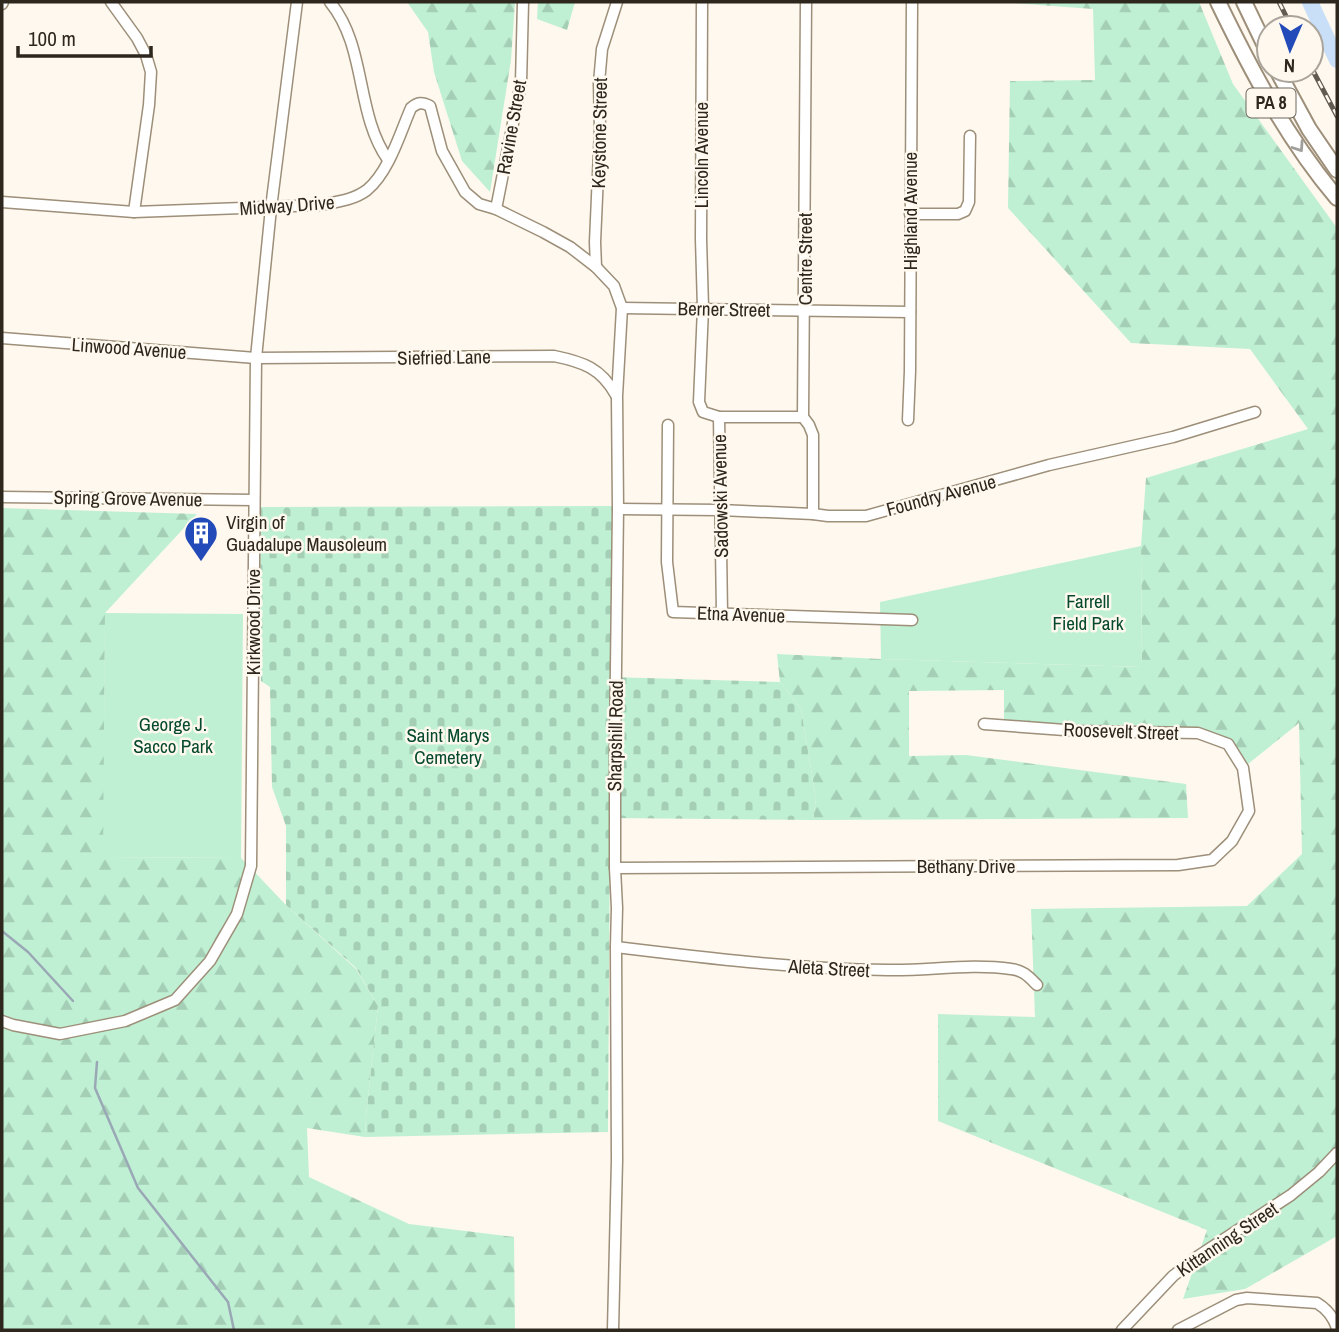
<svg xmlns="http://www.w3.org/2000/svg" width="1339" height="1332" font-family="'Archivo Narrow',sans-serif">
	<defs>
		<pattern id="forest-firs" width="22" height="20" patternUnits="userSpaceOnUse" patternTransform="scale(1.75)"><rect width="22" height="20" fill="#bff0d4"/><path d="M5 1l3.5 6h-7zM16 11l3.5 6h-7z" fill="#a4ceb6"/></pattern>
		<pattern id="cemetery-stones" width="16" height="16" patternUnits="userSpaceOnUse" patternTransform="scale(1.75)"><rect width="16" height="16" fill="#bff0d4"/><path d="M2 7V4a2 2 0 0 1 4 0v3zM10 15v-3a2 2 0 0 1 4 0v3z" fill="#a4ceb6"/></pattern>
	</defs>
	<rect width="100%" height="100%" fill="#fef8ee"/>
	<g fill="url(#forest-firs)">
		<path d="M407 2H515L511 60 490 192 462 161 434 72 428 32Z"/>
		<path d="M538 2H575L567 30 537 19Z"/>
		<path d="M1000 2H1199L1233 84 1337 228V1236L1245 1289 1183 1299 1207 1230 938 1121V1014L1035 1017 1031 909 1247 906 1302 854 1299 723 1243 768 1228 744 1198 733 1004 726V690L909 691V756L966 755 1186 784 1188 818 813 820 816 799 801 709 780 682 777 654 881 659 1142 667 1141 546 1146 478 1308 429 1250 349 1131 343 1008 208 1010 81 1095 80 1093 9Z"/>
		<path d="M2 508 197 514 105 613 104 857 241 858 286 905 356 969 378 1006 366 1116 365 1137 307 1128 309 1177 409 1224 514 1237 515 1330H2Z"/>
	</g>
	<path fill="url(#cemetery-stones)" d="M612 506 611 677 780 682 801 709 816 799 813 820 610 818 608 1132 365 1137 366 1116 378 1006 356 968 286 905V826L272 787 270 687 261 681 260 507Z"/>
	<g fill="#bff0d4">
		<path d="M1141 546 1142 667 881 659 880 602Z"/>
		<path d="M105 613 243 614 241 858 103 857Z"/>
	</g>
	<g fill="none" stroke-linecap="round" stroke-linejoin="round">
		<g stroke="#9aa8b6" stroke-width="2.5">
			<path d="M2 931 28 952 73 1001"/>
			<path d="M97 1062 95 1088 138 1188 228 1302 234 1330"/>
		</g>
		<path stroke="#c8dff7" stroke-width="16" d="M1310 2 1337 60"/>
		<g stroke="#9d8f79" stroke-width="13">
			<g id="minor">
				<path d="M111 2 137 38 146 55 151 72 149 105 134 212"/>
				<path d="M330 2C367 47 355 113 388 160"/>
				<path d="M702 2 701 239 703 308 699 402 703 412 719 417H803"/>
				<path d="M806 2 803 417 809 425 813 435V514"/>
				<path d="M2 4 3 2"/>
				<path d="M2 202 134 212 320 205C336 202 354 200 367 190 389 172 400 133 411 108 418 102 422 102 430 106L442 151 465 192 479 204 496 209 543 232 570 247 596 267 614 286 622 308 617 396 618 509 615 746V868L617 908 616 947 617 1160 613 1330"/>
				<path d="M496 209 521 83 523 2"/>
				<path d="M910 214H958L965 211 969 202 970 136"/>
				<path d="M596 267 595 242 600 129 599 83 602 49 617 2"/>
				<path d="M622 308 910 312"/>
				<path d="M2 338 256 358 554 356C583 362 601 368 616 395"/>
				<path d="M719 417 722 613"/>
				<path d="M908 420 910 371 912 2"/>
				<path d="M668 425 667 562 673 612 912 620"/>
				<path d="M2 497 254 500"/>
				<path d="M618 509 720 510 813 514 828 516H866L1049 465 1173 437 1255 412"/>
				<path d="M615 868 1178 865 1212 860 1232 841 1249 811 1243 768 1228 744 1198 733 1078 731 984 724"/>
				<path d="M616 947C706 958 796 969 888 970 928 971 970 963 1011 969 1023 970 1029 977 1037 985"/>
				<path d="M2 1021 13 1025 60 1034 125 1021 175 1000 210 961 237 914 251 866 256 358 271 208 297 2"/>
				<path d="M1122 1330 1173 1276 1197 1257 1291 1195 1319 1172 1337 1153"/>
				<path d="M1178 1330 1236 1300 1247 1298 1317 1303C1327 1309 1333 1316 1337 1328"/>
			</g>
		</g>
		<g stroke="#9d8f79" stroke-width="18">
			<g id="highway">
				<path d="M1218 2C1251 70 1287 139 1337 198"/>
				<path d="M1244 2 1269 54"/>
				<path d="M1277 70 1309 129 1337 170"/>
			</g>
		</g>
		<use href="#minor" stroke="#fff" stroke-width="10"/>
		<use href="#highway" stroke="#fff" stroke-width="14"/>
		<g stroke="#615b52" stroke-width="5">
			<g id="rail">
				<path d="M1279 2 1292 28"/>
				<path d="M1311 67 1337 116"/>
			</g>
		</g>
		<use href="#rail" stroke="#fef8ee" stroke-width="2.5" stroke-dasharray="8" stroke-linecap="butt"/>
	</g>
	<defs><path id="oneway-chevron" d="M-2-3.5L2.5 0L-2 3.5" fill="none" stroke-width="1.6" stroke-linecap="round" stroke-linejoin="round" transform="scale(1.75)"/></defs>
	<use stroke="#a09e9a" href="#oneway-chevron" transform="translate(1299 147) rotate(56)"/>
	<defs>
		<g id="building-pin" transform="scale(1.75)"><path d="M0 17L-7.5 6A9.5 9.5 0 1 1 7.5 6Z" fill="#224ab8" stroke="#fef8ee"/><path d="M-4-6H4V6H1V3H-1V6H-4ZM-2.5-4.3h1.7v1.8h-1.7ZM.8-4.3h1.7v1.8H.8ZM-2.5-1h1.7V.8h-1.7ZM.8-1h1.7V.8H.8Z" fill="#fff"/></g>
	</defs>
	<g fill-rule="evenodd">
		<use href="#building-pin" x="201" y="533"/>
	</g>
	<g text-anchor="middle" stroke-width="5" stroke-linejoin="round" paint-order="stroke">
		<rect fill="#fef8ee" stroke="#6c665c" stroke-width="2" x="1246.5" y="88.5" width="49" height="29" rx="5"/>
		<g font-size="18" font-weight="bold" fill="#2d271e">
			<text x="1271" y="109">PA 8</text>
		</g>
		<g font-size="19" fill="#2d271e" stroke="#fef8ee">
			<text transform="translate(511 127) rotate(-80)" y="7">Ravine Street</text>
			<text transform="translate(599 133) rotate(-89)" y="7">Keystone Street</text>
			<text transform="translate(701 155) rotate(-90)" y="7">Lincoln Avenue</text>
			<text transform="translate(287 205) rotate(-4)" y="7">Midway Drive</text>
			<text transform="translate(910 211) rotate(-90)" y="7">Highland Avenue</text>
			<text transform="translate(805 259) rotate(-90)" y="7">Centre Street</text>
			<text transform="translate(724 309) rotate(1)" y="7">Berner Street</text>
			<text transform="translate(129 348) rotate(4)" y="7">Linwood Avenue</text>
			<text transform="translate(444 357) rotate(-1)" y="7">Siefried Lane</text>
			<text transform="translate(941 495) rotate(-15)" y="7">Foundry Avenue</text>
			<text transform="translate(720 496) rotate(-91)" y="7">Sadowski Avenue</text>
			<text transform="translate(128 498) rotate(1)" y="7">Spring Grove Avenue</text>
			<text transform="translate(741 614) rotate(2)" y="7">Etna Avenue</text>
			<text transform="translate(253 622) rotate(-90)" y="7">Kirkwood Drive</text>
			<text transform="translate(1121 731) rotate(2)" y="7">Roosevelt Street</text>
			<text transform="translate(615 736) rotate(-89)" y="7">Sharpshill Road</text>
			<text x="966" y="873">Bethany Drive</text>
			<text transform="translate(829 968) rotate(3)" y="7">Aleta Street</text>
			<text transform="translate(1227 1239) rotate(-34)" y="7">Kittanning Street</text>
		</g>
		<g font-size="19" fill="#2d271e" stroke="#fef8ee" text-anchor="start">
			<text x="226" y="529">Virgin of<tspan x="226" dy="22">Guadalupe Mausoleum</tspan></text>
		</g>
		<g font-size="19" fill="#05492e" stroke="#fef8ee">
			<text x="1088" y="608">Farrell<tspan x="1088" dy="22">Field Park</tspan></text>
			<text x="173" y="731">George J.<tspan x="173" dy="22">Sacco Park</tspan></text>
			<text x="448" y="742">Saint Marys<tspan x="448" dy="22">Cemetery</tspan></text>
		</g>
	</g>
	<rect width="1339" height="1332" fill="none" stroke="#2d271e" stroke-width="7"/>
	<g transform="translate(1290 49) rotate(182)"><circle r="33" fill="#fef8ee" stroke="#aaa49b" stroke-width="2"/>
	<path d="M0-5L12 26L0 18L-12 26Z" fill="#224ab8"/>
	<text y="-10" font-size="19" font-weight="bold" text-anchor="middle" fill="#2d271e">N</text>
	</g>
	<path d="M18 46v10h133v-10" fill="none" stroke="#2d271e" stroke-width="3.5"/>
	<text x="28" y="46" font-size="21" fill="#2d271e" stroke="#fef8ee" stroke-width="5" paint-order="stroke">100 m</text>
</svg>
